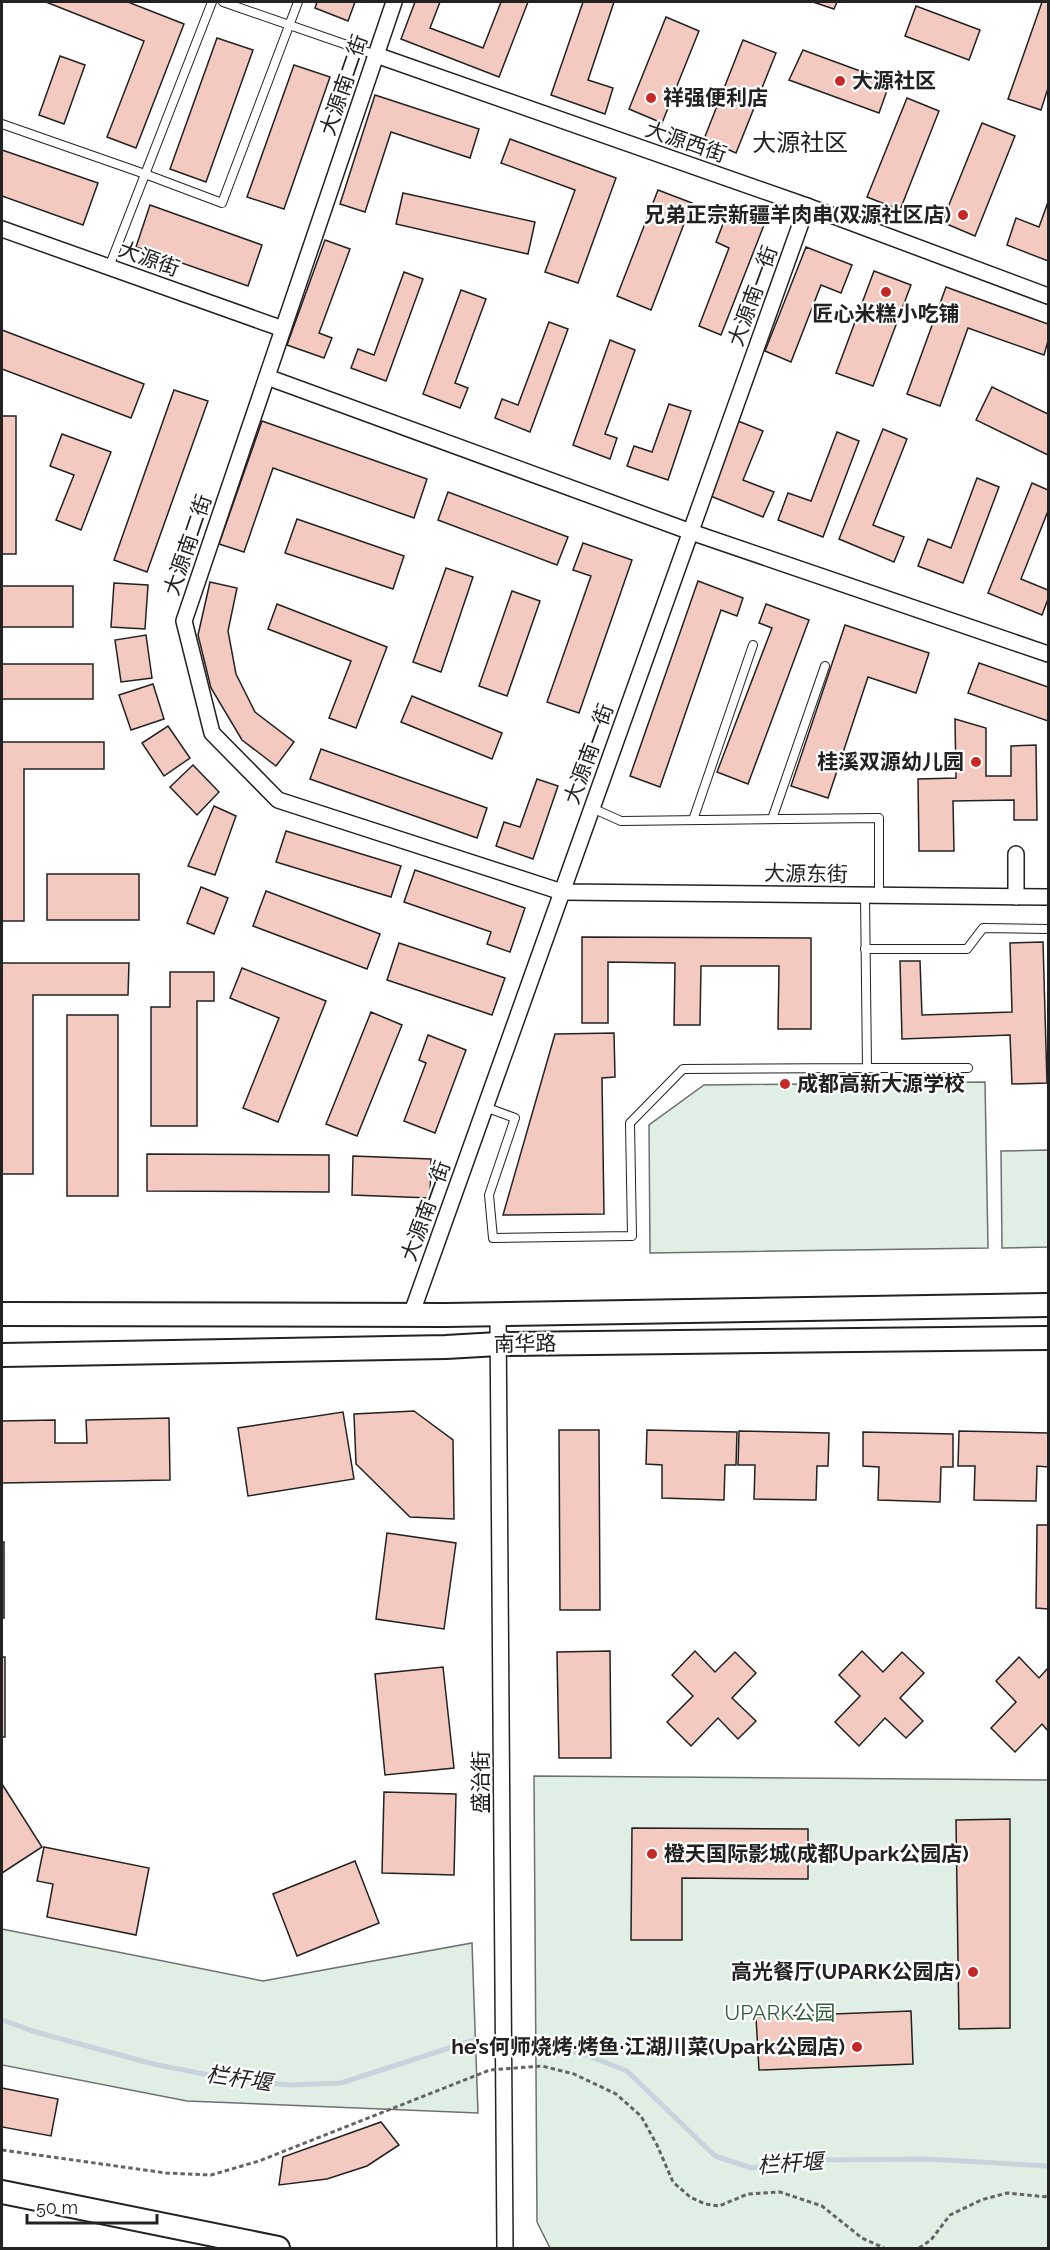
<svg xmlns="http://www.w3.org/2000/svg" width="1050" height="2250" font-family="Raleway,'Noto Sans SC',sans-serif">
	<rect width="100%" height="100%" fill="#fff"/>
	<g fill="#e0efe3" stroke="#6f6f6f" stroke-width="1.5">
		<path d="M985 1082 988 1248 650 1253 649 1125 704 1085Z"/>
		<path d="M1048 1150V1247L1002 1248 1001 1151Z"/>
		<path d="M534 1776 1048 1780V2248H550L537 2222Z"/>
		<path d="M2 1929 263 1981 472 1943 478 2113 187 2101 2 2065Z"/>
	</g>
	<g fill="none" stroke-linecap="round" stroke-linejoin="round">
		<g stroke="#c7d3dd" stroke-width="5">
			<path d="M2 2020 36 2032 153 2064 235 2080 290 2085 341 2083 477 2039"/>
			<path d="M536 2044 584 2054 627 2071 715 2156 752 2168 813 2160 927 2159 1048 2166"/>
		</g>
	</g>
	<g fill="#f3c9c0" stroke="#222" stroke-width="1.5">
		<path d="M46 2H128L184 24 136 148 107 137 144 41Z"/>
		<path d="M317 2H355L348 21 315 8Z"/>
		<path d="M415 2H440L430 28 483 48 501 2H528L499 77 401 39Z"/>
		<path d="M583 2H614L588 80 613 88 605 114 551 95Z"/>
		<path d="M813 2H837L834 9Z"/>
		<path d="M1042 2H1048V88L1041 110 1008 99Z"/>
		<path d="M916 6 980 30 969 60 905 36Z"/>
		<path d="M666 17 699 31 662 123 629 109Z"/>
		<path d="M217 38 253 50 206 182 170 169Z"/>
		<path d="M743 40 776 53 736 153 704 139Z"/>
		<path d="M803 50 890 82 879 113 789 80Z"/>
		<path d="M60 56 85 65 64 124 39 115Z"/>
		<path d="M294 65 330 77 284 209 247 197Z"/>
		<path d="M375 95 479 129 470 158 391 132 365 212 340 204Z"/>
		<path d="M907 98 939 111 900 210 867 197Z"/>
		<path d="M982 123 1015 136 975 236 942 222Z"/>
		<path d="M510 139 616 178 578 283 545 272 575 190 501 163Z"/>
		<path d="M2 150 98 183 83 225 2 196Z"/>
		<path d="M658 190 692 203 651 310 617 296Z"/>
		<path d="M403 193 535 222 528 254 396 224Z"/>
		<path d="M1048 202V261L1007 245 1016 218 1039 227Z"/>
		<path d="M150 205 262 245 248 286 136 247Z"/>
		<path d="M728 211 764 225 721 335 699 326 729 248 716 242Z"/>
		<path d="M325 240 350 249 319 333 332 338 324 358 287 345Z"/>
		<path d="M806 247 852 265 841 293 821 285 791 362 765 351Z"/>
		<path d="M874 271 911 285 873 386 836 373Z"/>
		<path d="M404 272 423 279 386 381 351 368 358 349 374 355Z"/>
		<path d="M946 287 1048 324V341L1044 355 968 328 940 406 907 394Z"/>
		<path d="M461 290 486 299 455 383 468 388 460 408 423 394Z"/>
		<path d="M549 322 568 329 530 432 495 418 502 399 518 405Z"/>
		<path d="M2 330 144 384 131 418 2 369Z"/>
		<path d="M610 340 635 350 605 434 617 438 610 459 573 445Z"/>
		<path d="M992 387 1048 414V455L976 420Z"/>
		<path d="M174 390 208 401 147 572 114 560Z"/>
		<path d="M669 404 691 411 668 480 627 466 634 446 652 452Z"/>
		<rect x="2" y="416" width="14" height="138"/>
		<path d="M262 421 427 479 414 518 273 468 244 552 219 544Z"/>
		<path d="M738 421 763 431 743 480 774 492 763 517 708 495Z"/>
		<path d="M883 429 907 439 873 525 904 537 894 562 839 539Z"/>
		<path d="M837 432 859 441 823 537 778 520 788 493 811 501Z"/>
		<path d="M62 434 111 452 81 530 56 520 74 475 50 466Z"/>
		<path d="M977 478 999 487 963 583 918 566 928 539 951 548Z"/>
		<path d="M1032 483 1048 490V511L1021 579 1048 590V599L1042 615 988 593Z"/>
		<path d="M448 492 568 537 557 565 438 520Z"/>
		<path d="M297 519 404 556 393 589 285 553Z"/>
		<path d="M583 543 632 560 579 713 547 702 591 576 573 570Z"/>
		<path d="M446 568 473 577 441 672 413 662Z"/>
		<path d="M698 581 743 598 737 616 721 610 660 787 630 776Z"/>
		<path d="M210 582 237 588 228 631 236 674 255 712 294 742 276 766 242 740 211 688 198 635Z"/>
		<path d="M114 583 148 585 145 629 111 627Z"/>
		<rect x="2" y="586" width="71" height="41"/>
		<path d="M512 591 540 601 507 696 479 686Z"/>
		<path d="M277 604 387 647 356 728 329 718 351 661 268 629Z"/>
		<path d="M766 604 809 620 748 784 717 772 772 628 759 623Z"/>
		<path d="M845 625 929 653 916 693 868 677 828 798 791 786Z"/>
		<path d="M146 635 152 678 121 682 115 640Z"/>
		<path d="M979 663 1048 687V721L968 693Z"/>
		<rect x="2" y="664" width="91" height="35"/>
		<path d="M153 684 164 719 131 730 119 695Z"/>
		<path d="M412 696 502 733 492 759 401 722Z"/>
		<path d="M955 719 986 728V776H1011V746L1036 745 1037 820H1014V800L953 801 954 851H919L918 779 956 778Z"/>
		<path d="M168 726 190 758 164 776 142 743Z"/>
		<path d="M2 742H104V769H24V921H2Z"/>
		<path d="M321 749 487 808 477 838 310 779Z"/>
		<path d="M193 765 219 792 197 815 170 787Z"/>
		<path d="M537 779 558 786 533 859 496 846 504 822 520 827Z"/>
		<path d="M214 806 236 816 215 875 188 866Z"/>
		<path d="M286 831 401 866 391 897 276 862Z"/>
		<path d="M415 870 525 908 510 952 487 944 491 932 404 902Z"/>
		<rect x="47" y="874" width="92" height="46"/>
		<path d="M201 887 228 898 214 934 187 923Z"/>
		<path d="M266 891 380 934 367 969 253 926Z"/>
		<path d="M582 937 811 938V1029H778L779 966H701L700 1025H674L675 963 608 962V1023H582Z"/>
		<path d="M1043 942 1047 1083 1012 1084 1010 1035 902 1039 900 961H920L922 1015 1012 1012 1010 943Z"/>
		<path d="M399 943 505 978 492 1015 387 980Z"/>
		<path d="M2 963H129L128 995H33V1174H2Z"/>
		<path d="M242 968 326 1001 278 1122 243 1108 279 1018 230 998Z"/>
		<path d="M170 972H214V1001H197V1126H151V1007H170Z"/>
		<path d="M371 1012 402 1025 357 1136 326 1124Z"/>
		<rect x="67" y="1015" width="51" height="181"/>
		<path d="M614 1033 615 1077 602 1078 604 1214 503 1215 555 1034Z"/>
		<path d="M428 1035 466 1050 435 1133 404 1121 426 1063 419 1060Z"/>
		<path d="M147 1154 329 1155V1192L147 1191Z"/>
		<path d="M353 1156 431 1159 430 1198 352 1195Z"/>
		<path d="M414 1411 453 1440 454 1519 410 1517 356 1464 354 1414Z"/>
		<path d="M343 1412 354 1479 248 1496 238 1428Z"/>
		<path d="M169 1418 170 1480 2 1483V1421L55 1420V1443H87L86 1420Z"/>
		<path d="M559 1430H599L600 1610H560Z"/>
		<path d="M647 1430 737 1432 736 1465H725L724 1500 662 1498V1465L646 1464Z"/>
		<path d="M739 1431 829 1433 828 1466H817L816 1500 754 1499 755 1465H738Z"/>
		<path d="M959 1431 1048 1433V1467L1037 1466 1036 1501 974 1500 975 1466H958Z"/>
		<path d="M863 1432 953 1434V1467H941L940 1502 878 1500 879 1467 863 1466Z"/>
		<path d="M1037 1525H1048V1609L1036 1608Z"/>
		<path d="M387 1533 456 1543 444 1629 376 1619Z"/>
		<rect x="2" y="1542" width="2" height="76"/>
		<path d="M610 1651 611 1758H559L557 1652Z"/>
		<path d="M695 1651 715 1672 735 1652 756 1673 732 1698 756 1721 738 1739 718 1718 691 1746 667 1722 693 1696 672 1675Z"/>
		<path d="M862 1651 883 1672 902 1652 924 1673 900 1698 923 1721 906 1738 885 1718 859 1746 835 1722 860 1696 839 1675Z"/>
		<rect x="2" y="1657" width="3" height="80"/>
		<path d="M1019 1657 1039 1678 1048 1668V1731L1042 1724 1015 1752 991 1728 1016 1702 996 1681Z"/>
		<path d="M443 1667 454 1768 385 1775 375 1674Z"/>
		<path d="M2 1784 42 1847 2 1873Z"/>
		<path d="M384 1792 456 1794 454 1875 382 1873Z"/>
		<path d="M1010 1819V2028L959 2029 956 1820Z"/>
		<path d="M632 1828 808 1829V1879L682 1878V1940H631Z"/>
		<path d="M44 1847 149 1868 136 1935 47 1917 53 1884 37 1881Z"/>
		<path d="M355 1861 379 1923 297 1956 273 1894Z"/>
		<path d="M911 2011 913 2064 759 2070 756 2017Z"/>
		<path d="M2 2088 58 2099 51 2136 2 2127Z"/>
		<path d="M381 2122 399 2145 367 2166 327 2179 279 2185 283 2157Z"/>
	</g>
	<g fill="none" stroke-linecap="round" stroke-linejoin="round">
		<g stroke="#222" stroke-width="10">
			<g id="lane">
				<path d="M223 2 376 55"/>
				<path d="M2 124 145 174 222 203 298 2"/>
				<path d="M109 267 212 2"/>
				<path d="M592 808 621 821 879 818V896"/>
				<path d="M772 819 825 666"/>
				<path d="M693 820 753 645"/>
				<path d="M865 949H967L983 928 1048 929"/>
				<path d="M867 1068H968"/>
				<path d="M485 1107 515 1118 489 1195 493 1238 632 1236 630 1123 683 1069 867 1068 865 896"/>
			</g>
		</g>
		<g stroke="#222" stroke-width="18">
			<g id="street">
				<path d="M394 2 184 621 212 733 278 800 562 892 1048 897"/>
				<path d="M376 55 807 206 1048 296"/>
				<path d="M2 229 283 329"/>
				<path d="M267 377 691 532 1048 654"/>
				<path d="M1016 854V897"/>
				<path d="M411 1315 807 206"/>
				<path d="M498 1315 505 2248"/>
			</g>
		</g>
		<g stroke="#222" stroke-width="26">
			<g id="secondary">
				<path d="M2 1314 446 1315 1048 1305"/>
				<path d="M2 1355 446 1347 498 1344 1048 1338"/>
				<path d="M2 2192 278 2248"/>
			</g>
		</g>
		<path stroke="#646464" stroke-width="3" stroke-dasharray="4.5 3" stroke-linecap="butt" d="M919 2248 931 2240 950 2215 981 2200 1007 2193 1048 2197"/>
		<use href="#lane" stroke="#fff" stroke-width="8"/>
		<use href="#street" stroke="#fff" stroke-width="15"/>
		<use href="#secondary" stroke="#fff" stroke-width="22"/>
		<path stroke="#646464" stroke-width="3" stroke-dasharray="4.5 3" stroke-linecap="butt" d="M2 2150 166 2173 211 2175 259 2161 490 2070 542 2066 574 2074 616 2094 641 2116 657 2145 673 2182 690 2197 705 2204 719 2206 748 2194 780 2192 822 2206 862 2238 884 2248"/>
	</g>
	<g fill="#c62828" stroke="#fff" stroke-width="2">
		<circle cx="840" cy="81" r="6"/>
		<circle cx="651" cy="98" r="6"/>
		<circle cx="963" cy="215" r="6"/>
		<circle cx="886" cy="292" r="6"/>
		<circle cx="976" cy="762" r="6"/>
		<circle cx="785" cy="1084" r="6"/>
		<circle cx="652" cy="1854" r="6"/>
		<circle cx="973" cy="1972" r="6"/>
		<circle cx="857" cy="2047" r="6"/>
	</g>
	<g text-anchor="middle" stroke-width="4.5" stroke-linejoin="round" paint-order="stroke">
		<g font-size="21" font-weight="bold" fill="#222" stroke="#fff" text-anchor="start">
			<text x="852" y="88">大源社区</text>
			<text x="663" y="105">祥强便利店</text>
			<text x="951" y="222" text-anchor="end">兄弟正宗新疆羊肉串(双源社区店)</text>
			<text x="886" y="321" text-anchor="middle">匠心米糕小吃铺</text>
			<text x="964" y="769" text-anchor="end">桂溪双源幼儿园</text>
			<text x="797" y="1091">成都高新大源学校</text>
			<text x="664" y="1861">橙天国际影城(成都Upark公园店)</text>
			<text x="961" y="1979" text-anchor="end">高光餐厅(UPARK公园店)</text>
			<text x="845" y="2054" text-anchor="end">he’s何师烧烤·烤鱼·江湖川菜(Upark公园店)</text>
		</g>
		<g font-size="21" fill="#222" stroke="#fff">
			<text transform="translate(344 85) rotate(-71)" y="7">大源南二街</text>
			<text transform="translate(686 142) rotate(19)" y="7">大源西街</text>
			<text transform="translate(149 259) rotate(20)" y="7">大源街</text>
			<text transform="translate(753 296) rotate(-70)" y="7">大源南一街</text>
			<text transform="translate(188 545) rotate(-71)" y="7">大源南二街</text>
			<text transform="translate(589 754) rotate(-70)" y="7">大源南一街</text>
			<text transform="translate(806 874) rotate(1)" y="7">大源东街</text>
			<text transform="translate(426 1211) rotate(-70)" y="7">大源南一街</text>
			<text transform="translate(525 1344) rotate(-1)" y="7">南华路</text>
			<text transform="translate(481 1782) rotate(-90)" y="7">盛治街</text>
		</g>
		<g font-size="21" fill="#2f5e38" stroke="#fff">
			<text x="780" y="2020">UPARK公园</text>
		</g>
		<g font-size="22" font-style="italic" fill="#222" stroke="#fff">
			<text transform="translate(239 2078) rotate(8)" y="8">栏杆堰</text>
			<text transform="translate(790 2163) rotate(-4)" y="8">栏杆堰</text>
		</g>
		<g font-size="24" fill="#222" stroke="#fff">
			<text x="800" y="151">大源社区</text>
		</g>
	</g>
	<rect width="1050" height="2250" fill="none" stroke="#222222" stroke-width="6"/>
	<path d="M27 2214v9h130v-9" fill="none" stroke="#222222" stroke-width="3"/>
	<text x="36" y="2214" font-size="18" fill="#222222" stroke="#ffffff" stroke-width="4.5" paint-order="stroke">50 m</text>
</svg>
